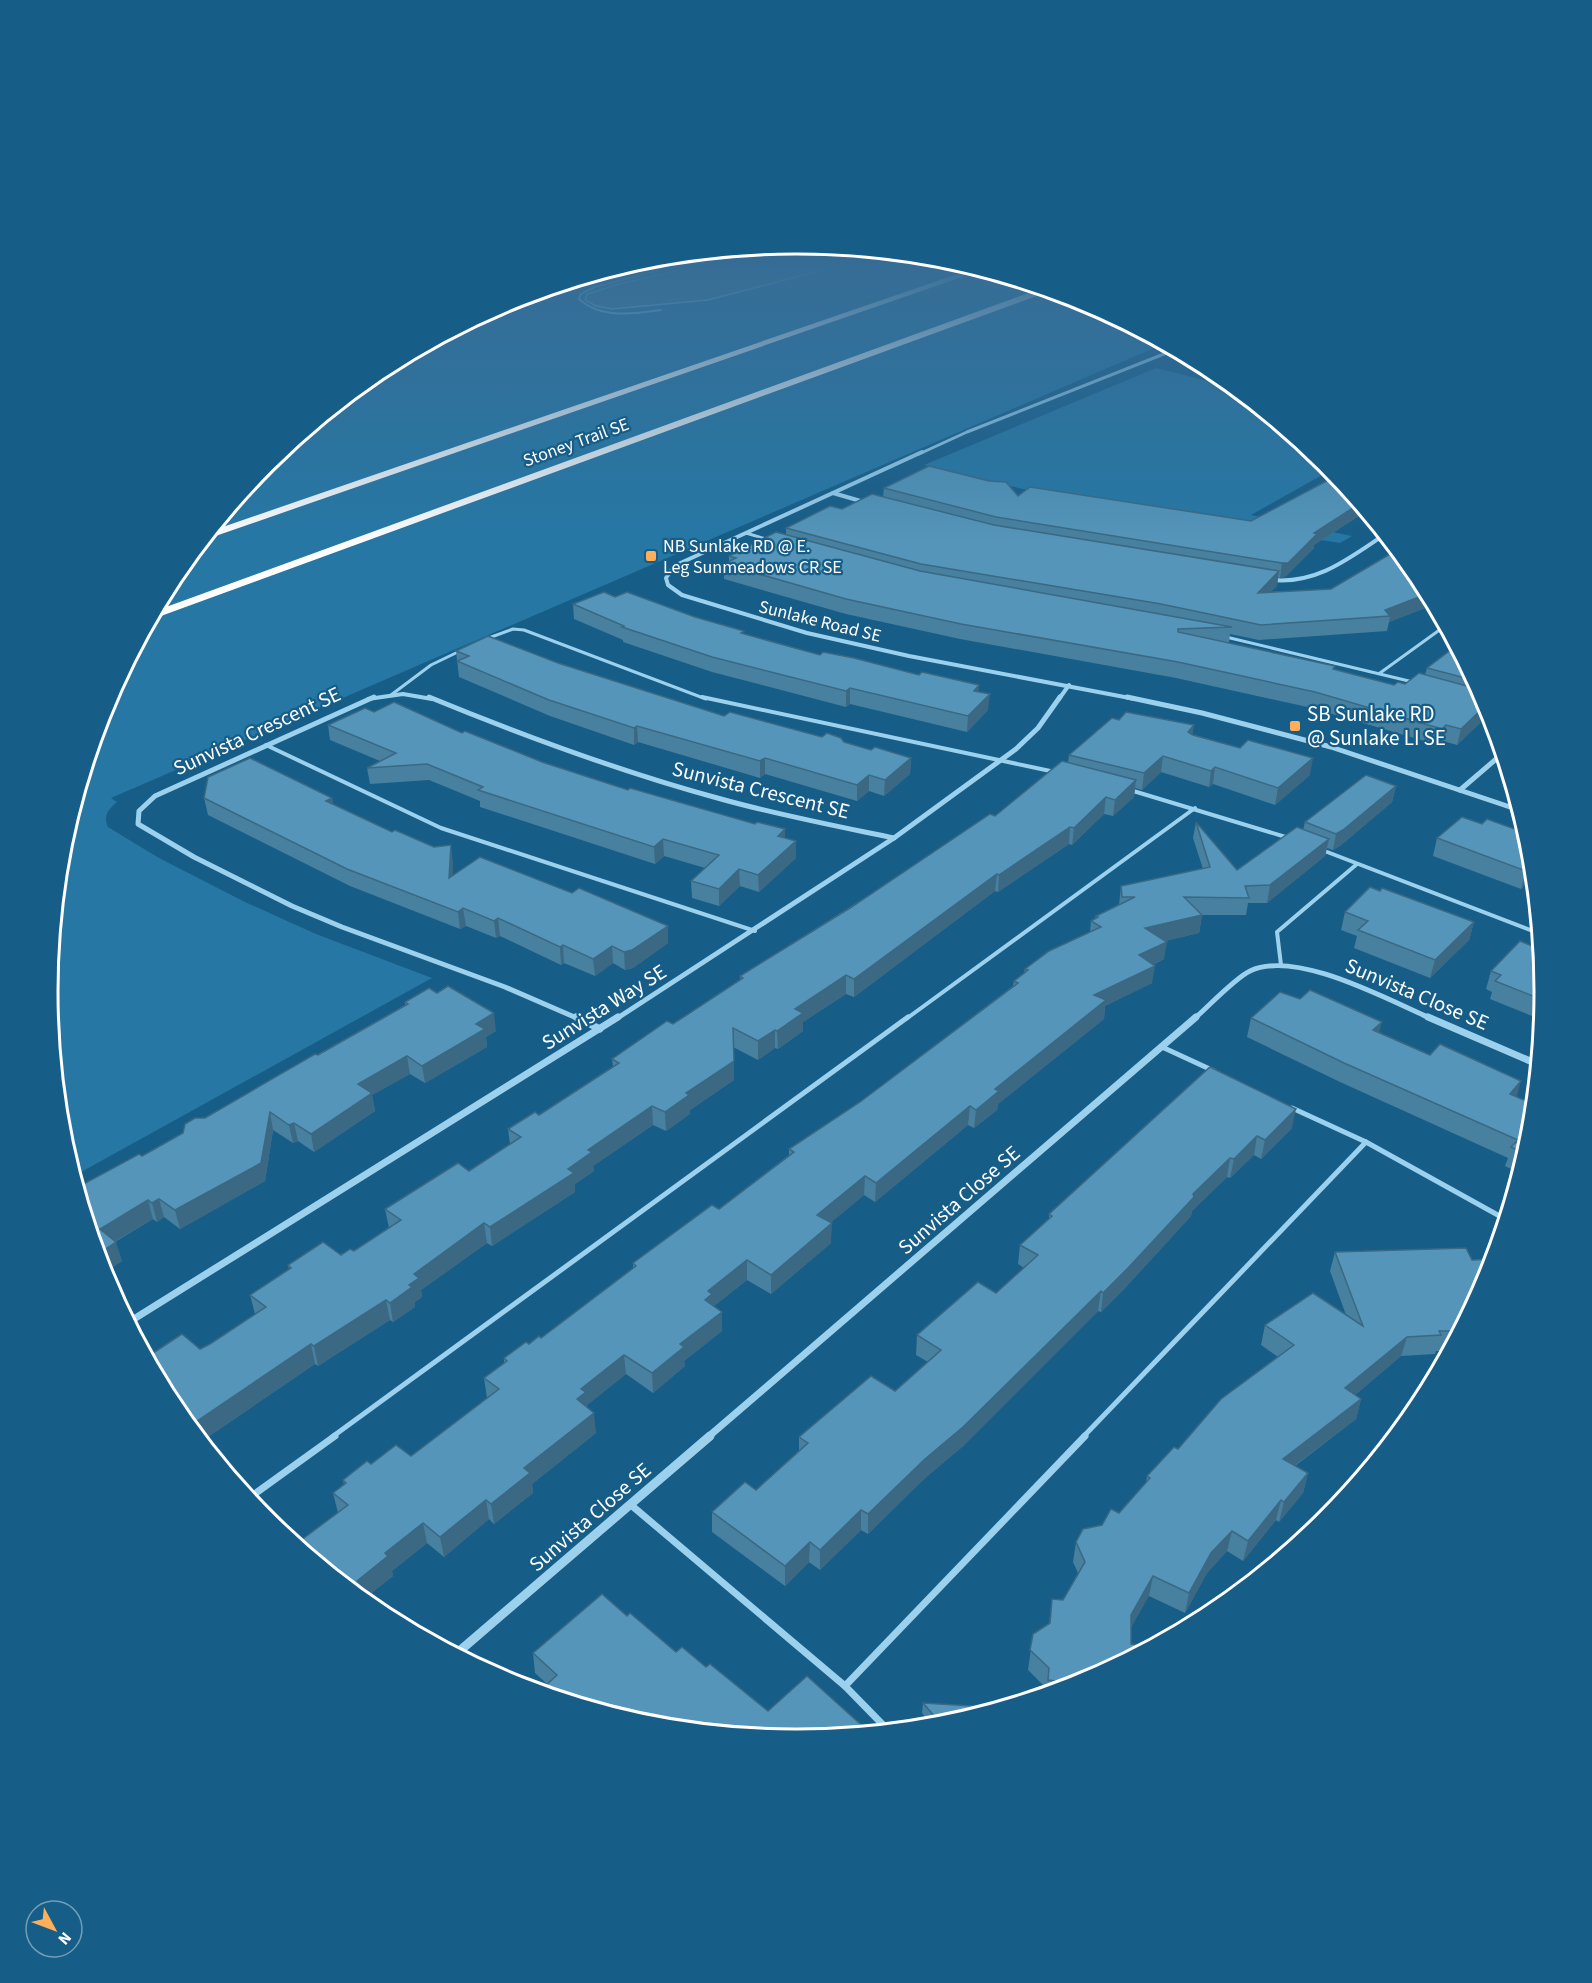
<svg xmlns="http://www.w3.org/2000/svg" width="1592" height="1983" font-family="'Source Sans 3',sans-serif">
	<rect width="100%" height="100%" fill="#165d87"/>
	<g fill="#2677a4">
		<path d="M624 266H968L1083 301 1163 344 111 798 117 802C108 809 103 817 108 827L159 858 245 902 316 934 432 978 74 1176 62 1137 48 991 62 845 105 705 174 576 267 462 381 369 510 300Z"/>
		<path d="M1156 368 1232 387 1331 470 1251 515 1352 536 1340 543C1201 521 1060 502 924 465Z"/>
	</g>
	<path fill="#5184a2" stroke="#8ecff1" stroke-width="1.5" d="M698 266H838L708 300 612 309 596 306 585 300 587 294 622 283Z"/>
	<g fill="none" stroke-linecap="round" stroke-linejoin="round">
		<path stroke="#9cd1ee" stroke-width="2" d="M661 310C634 314 601 319 579 299L581 294 595 287 675 266"/>
		<g stroke="#9cd1ee" stroke-width="3">
			<path d="M746 533 769 540"/>
			<path d="M1226 637 1413 682"/>
			<path d="M486 639 513 629 524 630 706 699"/>
			<path d="M1380 673 1445 626"/>
			<path d="M391 695 431 665 462 650"/>
		</g>
		<g stroke="#9cd1ee" stroke-width="4">
			<path d="M702 697 1055 772"/>
			<path d="M266 745 441 828 755 931"/>
			<path d="M1130 790 1289 838"/>
			<path d="M1322 850 1538 933"/>
			<path d="M1281 965 1277 932 1357 864"/>
			<path d="M906 1019 1195 808"/>
		</g>
		<g stroke="#9cd1ee" stroke-width="5">
			<path d="M1162 1047 1214 1071"/>
			<path d="M1292 1108 1366 1142 1505 1219"/>
			<path d="M332 1437 908 1017"/>
			<path d="M1083 1437 1366 1142"/>
		</g>
		<g stroke="#9cd1ee" stroke-width="7">
			<path d="M249 1498 335 1436"/>
			<path d="M631 1505 845 1686 888 1730"/>
			<path d="M845 1686 1085 1436"/>
		</g>
		<path stroke="#9cd1ee" stroke-width="3" d="M919 454 967 432 1174 350"/>
		<g stroke="#9cd1ee" stroke-width="4">
			<path d="M922 452 674 566 666 578 668 585 682 595 807 633 909 656 1135 699"/>
			<path d="M833 493 864 502"/>
			<path d="M1272 580C1317 584 1348 559 1384 535"/>
			<path d="M368 699 403 694 432 699"/>
			<path d="M1059 699 1069 685"/>
		</g>
		<g stroke="#9cd1ee" stroke-width="5">
			<path d="M374 697 155 796 139 811 138 824 194 857 292 906 342 927 505 987 579 1019"/>
			<path d="M429 697C524 736 621 772 721 799 778 815 836 826 894 838"/>
			<path d="M1127 697 1202 713 1331 747 1519 810"/>
			<path d="M1460 790 1502 754"/>
			<path d="M616 1019 894 838 1016 749 1038 728 1060 697"/>
			<path d="M1194 1019C1208 1007 1235 978 1250 971 1296 949 1388 1000 1432 1019"/>
		</g>
		<g stroke="#9cd1ee" stroke-width="7">
			<path d="M576 1017 600 1029"/>
			<path d="M1428 1017 1537 1064"/>
			<path d="M129 1322 618 1017"/>
			<path d="M708 1437 1196 1017"/>
		</g>
		<path stroke="#9cd1ee" stroke-width="9" d="M456 1654 710 1436"/>
		<g fill="#fff" fill-rule="evenodd">
			<path d="M975 268 982 270 204 540 211 531Z"/>
			<path d="M1042 288 1050 291 150 620 155 611Z"/>
		</g>
	</g>
	<g fill="#48809f">
		<path d="M1190 358 1212 370 1216 373 1189 366Z"/>
		<path d="M1336 476 1365 512 1314 545V548L1285 577 1278 578 1277 586 1270 592 1331 589 1418 576 1433 605 1389 622 1387 631 1259 640 1230 634 1229 642H1224L1394 685 1405 684 1425 675 1427 668 1456 647 1487 706 1482 714 1480 723 1457 745 1443 741 1438 745 1312 708 1176 678 960 639 846 614 724 579V564L729 562V556L786 535V528L883 497 884 488 1018 496 1251 521Z"/>
		<path d="M615 597 695 617 744 634 820 655 979 692 988 710 967 732 850 704 846 707 712 672 623 642V640L574 619 573 604Z"/>
		<path d="M456 651 558 663 724 716 844 742 871 750 911 758 910 774 884 796 869 791 857 801 765 774 760 778 638 742 634 745 550 716 459 677Z"/>
		<path d="M374 712 462 733 542 762 628 790 755 824 785 829V838L796 858 759 892 740 886 719 906 692 898 691 881 705 868 664 856 655 864 480 807V801L429 780 370 784 367 768 380 761 330 740 328 725Z"/>
		<path d="M1119 720 1194 725 1192 735 1310 775 1275 805 1213 784 1209 787 1161 772 1142 790 1135 788 1134 797 1113 816 1104 814 1072 845 1069 844 998 892 995 891 854 997 846 994 803 1022V1031L778 1049 775 1048 758 1060 733 1047 734 1080 690 1110V1114L666 1131 653 1125 593 1166 594 1171 575 1184V1192L492 1246 487 1243 421 1290 422 1297 415 1302V1307L393 1322 390 1320 318 1366 315 1364 205 1439 206 1445 174 1407 200 1349 210 1344 255 1314 250 1295 289 1269 288 1265 354 1251 389 1228 385 1209 469 1171 510 1144 508 1129 539 1115 613 1067 612 1059 673 1024 740 980V976L995 816 1068 763 1069 755Z"/>
		<path d="M1396 786 1392 802 1340 846 1333 850 1327 848 1325 856 1267 903H1248L1246 915H1202L1199 933 1165 941 1164 959 1153 965 1152 983 1105 1006 1104 1019 998 1104 997 1110 974 1128 968 1125 875 1202 864 1195 830 1223 831 1243 771 1294 747 1280 714 1306 722 1331 684 1361 685 1366 653 1393 626 1374 587 1405 596 1433 532 1484 533 1493 494 1524 489 1519 444 1557 427 1543 392 1571 393 1576 371 1593 376 1598 379 1613 296 1544 338 1513 333 1493 344 1485 343 1480 371 1464 411 1456 487 1398 484 1378 504 1363V1358L541 1338 633 1268V1263L719 1209 789 1155V1149L860 1102 1013 986 1014 981 1024 973 1025 969 1090 932 1091 921 1095 918 1096 916 1119 905 1121 886 1203 869 1193 838 1196 822 1237 870 1303 830 1305 822Z"/>
		<path d="M204 798H332L333 804 453 862 452 876 668 943 633 968 625 970 613 963 595 976 564 963 561 965 500 936 496 938 466 926 460 929 350 886 208 815Z"/>
		<path d="M1482 824 1533 877 1521 889 1433 856 1437 838Z"/>
		<path d="M1345 912 1474 922 1469 940 1430 978 1354 948 1357 936 1341 930Z"/>
		<path d="M1491 971 1544 992 1541 1024 1536 1022 1537 1018 1490 999 1492 992 1486 989Z"/>
		<path d="M405 1002 496 1031 486 1037 487 1047 425 1083 410 1074 372 1095 375 1111 314 1152 298 1141 293 1143 273 1130 265 1181 180 1229 164 1217 157 1222 153 1219 115 1242 122 1261 103 1273 78 1187 142 1156 183 1133 205 1118 405 1005Z"/>
		<path d="M1251 1018 1379 1032 1517 1097 1530 1138 1517 1178 1515 1176V1171L1505 1166 1508 1158 1340 1082 1247 1037Z"/>
		<path d="M1210 1067 1292 1128 1261 1159 1254 1155 1230 1178 1227 1177 1192 1211 1191 1216 1125 1288 1101 1312 1098 1311 962 1447 924 1479 868 1534 861 1530 820 1570 809 1562 785 1586 712 1532V1512L756 1490 799 1451V1437L895 1391 928 1362 916 1355 917 1335 996 1293 1024 1268 1018 1264 1020 1245 1049 1219V1214Z"/>
		<path d="M1335 1252 1472 1260 1487 1278 1448 1351H1436L1435 1354 1401 1356 1355 1395 1361 1399 1356 1419 1295 1466 1308 1473 1303 1493 1279 1522 1276 1520 1243 1561 1227 1551 1207 1573 1185 1613 1149 1596 1082 1683 1046 1694V1688L1028 1670 1033 1634 1049 1624 1052 1599 1063 1600 1078 1573 1073 1562 1076 1542 1119 1513 1146 1483 1147 1476 1178 1449 1278 1357 1261 1345 1265 1325 1346 1315 1330 1271Z"/>
		<path d="M627 1616 676 1652 706 1667 768 1711 849 1714 650 1725 540 1692 547 1684 535 1673 533 1653Z"/>
		<path d="M923 1703 942 1725 933 1726 922 1713Z"/>
	</g>
	<g fill="#3b6882">
		<path d="M1359 504 1365 512 1314 545V548L1285 577 1280 578 1282 563 1314 533Z"/>
		<path d="M1279 571 1277 586 1255 608 1258 593Z"/>
		<path d="M1427 594 1433 605 1389 622 1390 616 1385 610Z"/>
		<path d="M979 685 978 701 974 691Z"/>
		<path d="M850 688V704L846 707V691Z"/>
		<path d="M990 694 988 710 967 732 968 716Z"/>
		<path d="M1484 700 1488 709 1482 714 1480 723 1457 745 1461 729 1477 705Z"/>
		<path d="M1194 725 1191 742 1188 732Z"/>
		<path d="M1446 725 1443 741 1438 745 1442 729Z"/>
		<path d="M637 726 638 742 634 745V728Z"/>
		<path d="M1163 756 1161 772 1142 790 1144 773Z"/>
		<path d="M765 758V774L760 778V761Z"/>
		<path d="M911 758 910 774 884 796 885 780Z"/>
		<path d="M1313 758 1310 775 1275 805 1278 788Z"/>
		<path d="M1215 767 1213 784 1209 787 1211 771Z"/>
		<path d="M869 775V791L857 801V785Z"/>
		<path d="M1136 780 1134 797 1113 816 1115 800Z"/>
		<path d="M1396 786 1392 802 1340 846 1333 850 1336 834Z"/>
		<path d="M1106 797 1104 814 1072 845 1074 828Z"/>
		<path d="M332 798 335 815 326 801Z"/>
		<path d="M1070 827 1069 844 998 892 999 875Z"/>
		<path d="M785 829V846L778 836Z"/>
		<path d="M663 839 664 856 655 864 654 847Z"/>
		<path d="M1329 839 1325 856 1267 903 1270 885Z"/>
		<path d="M796 841V858L759 892 758 875Z"/>
		<path d="M451 845 453 862 452 895 449 878Z"/>
		<path d="M1532 866 1533 877 1521 889 1526 871Z"/>
		<path d="M739 869 740 886 719 906V889Z"/>
		<path d="M997 874 995 891 854 997V979Z"/>
		<path d="M463 908 466 926 460 929 458 912Z"/>
		<path d="M1202 915 1199 933 1143 946 1145 928Z"/>
		<path d="M498 918 500 936 496 938 494 921Z"/>
		<path d="M1474 922 1469 940 1430 978 1435 960Z"/>
		<path d="M668 926V943L633 968 625 970 624 952Z"/>
		<path d="M1167 942 1164 959 1136 973 1139 955Z"/>
		<path d="M563 945 564 963 561 965 560 947Z"/>
		<path d="M612 946 613 963 595 976 593 959Z"/>
		<path d="M1155 966 1152 983 1105 1006 1104 1019 998 1104 997 1110 974 1128 976 1110 995 1089 1094 995Z"/>
		<path d="M846 975V994L803 1022V1031L778 1049 777 1031 795 1009Z"/>
		<path d="M494 1013 496 1031 486 1037 487 1047 425 1083 422 1066 476 1024Z"/>
		<path d="M1382 1022 1377 1040 1373 1030Z"/>
		<path d="M775 1030V1048L758 1060V1041Z"/>
		<path d="M407 1056 410 1074 372 1095 375 1111 314 1152 311 1134 358 1084Z"/>
		<path d="M734 1061V1080L690 1110V1114L666 1131 665 1112 686 1093Z"/>
		<path d="M1521 1081 1516 1100 1510 1094Z"/>
		<path d="M652 1106 653 1125 593 1166 594 1171 575 1184V1192L492 1246 490 1227 568 1169 588 1150Z"/>
		<path d="M970 1106 968 1125 875 1202 876 1183Z"/>
		<path d="M1296 1109 1292 1128 1261 1159 1265 1140Z"/>
		<path d="M270 1112 273 1130 265 1181 180 1229 175 1210Z"/>
		<path d="M294 1123 298 1141 293 1143 289 1125Z"/>
		<path d="M1257 1136 1254 1155 1230 1178 1234 1159Z"/>
		<path d="M1230 1158 1227 1177 1192 1211 1191 1216 1125 1288 1101 1312 1103 1293 1193 1194Z"/>
		<path d="M865 1176 864 1195 817 1234V1215Z"/>
		<path d="M159 1199 164 1217 157 1222 152 1203Z"/>
		<path d="M148 1200 153 1219 105 1247 100 1229Z"/>
		<path d="M484 1223 487 1243 421 1290 422 1297 415 1302V1307L393 1322 390 1303 409 1285 414 1274Z"/>
		<path d="M832 1223 831 1243 771 1294V1275Z"/>
		<path d="M116 1242 122 1261 103 1273 98 1254Z"/>
		<path d="M747 1260V1280L713 1307 705 1300 708 1291Z"/>
		<path d="M1101 1291 1098 1311 962 1447 924 1479 868 1534V1514L925 1459Z"/>
		<path d="M386 1300 390 1320 318 1366 314 1346Z"/>
		<path d="M722 1312V1331L684 1361 685 1366 653 1393 652 1373 680 1344Z"/>
		<path d="M1407 1337 1401 1356 1340 1408 1345 1388Z"/>
		<path d="M311 1344 315 1364 205 1439 206 1445H205L193 1430 197 1421Z"/>
		<path d="M624 1355 626 1374 587 1405 588 1412 577 1399 581 1389Z"/>
		<path d="M1361 1399 1356 1419 1278 1478 1283 1459Z"/>
		<path d="M594 1413 596 1433 532 1484 533 1493 494 1524 491 1504 524 1468Z"/>
		<path d="M1308 1473 1303 1493 1279 1522 1284 1502Z"/>
		<path d="M486 1500 489 1519 444 1557 440 1537Z"/>
		<path d="M1281 1500 1276 1520 1243 1561 1248 1541Z"/>
		<path d="M861 1510V1530L820 1570V1550Z"/>
		<path d="M423 1523 427 1543 392 1571 393 1576 363 1600 357 1581 385 1553Z"/>
		<path d="M1232 1531 1227 1551 1207 1573 1185 1613 1189 1593 1211 1553Z"/>
		<path d="M810 1542 809 1562 785 1586V1566Z"/>
		<path d="M1153 1576 1149 1596 1127 1635 1131 1615Z"/>
		<path d="M376 1598 379 1613 368 1604Z"/>
	</g>
	<g fill="#5495b9" stroke="#3b6882" stroke-width="1.5">
		<path d="M929 466 989 481 1006 482 1018 496 1030 487 1251 521 1336 476 1359 504 1314 533 1317 534 1288 563H1282L996 517 884 488Z"/>
		<path d="M872 494 994 525 1279 571 1258 593 1331 589 1397 550 1418 576 1427 594 1385 610 1390 616 1261 625 1161 604 921 564 786 528 830 506 842 509Z"/>
		<path d="M776 532 920 571 1232 627 1178 629V632L1335 666 1333 669 1394 685 1398 682 1405 684 1419 673 1478 689 1484 700 1477 705 1484 707 1461 729 1446 725 1442 729 1315 692 1178 662 961 624 846 599 724 564 736 558 729 556Z"/>
		<path d="M604 592 615 597 627 592 695 617 744 631 741 633 820 655 823 652 854 658 919 675 922 672 979 685 974 691 990 694 968 716 850 688 846 691 712 657 622 627 624 626 573 604Z"/>
		<path d="M488 636 558 663 724 716 730 712 822 737 827 733 841 738 844 742 871 750 875 747 911 758 885 780 869 775 857 785 765 758 760 761 637 726 634 728 549 700 457 661 469 656 456 651Z"/>
		<path d="M1456 647 1473 680 1427 668 1448 652Z"/>
		<path d="M394 702 462 733 465 731 542 762 628 790 630 788 755 824 757 822 785 829 778 836 796 841 758 875 739 869 719 889 691 881 719 855 663 839 654 847 478 790 483 787 427 764 367 768 396 753 328 725 365 708 374 712Z"/>
		<path d="M1126 712 1194 725 1188 732 1193 735 1240 748 1248 740 1313 758 1278 788 1215 767 1211 771 1163 756 1144 773 1069 755 1112 718 1119 720Z"/>
		<path d="M250 758 332 798 326 801 392 832 395 830 434 847 451 845 449 878 480 857 572 893 579 888 668 926 632 950 624 952 612 946 593 959 563 945 560 947 498 918 494 921 463 908 458 912 347 869 204 798 208 777Z"/>
		<path d="M1062 761 1136 780 1115 800 1106 797 1074 828 1070 827 999 875 997 874 854 979 846 975 795 1009 803 1013 777 1031 775 1030 758 1041 733 1028 734 1061 686 1093 689 1095 665 1112 652 1106 588 1150 592 1152 568 1169 574 1173 490 1227 484 1223 414 1274 419 1278 409 1285 412 1287 390 1303 386 1300 314 1346 311 1344 197 1421 201 1425 193 1430 174 1407 147 1357 182 1334 200 1349 210 1344 266 1307 250 1295 291 1268 288 1265 323 1242 341 1255 350 1249 354 1251 401 1220 385 1209 458 1163 469 1171 521 1137 508 1129 535 1112 539 1115 619 1063 612 1059 667 1021 673 1024 743 978 740 976 850 908 990 814 995 816Z"/>
		<path d="M1366 775 1396 786 1343 830 1336 834 1305 822Z"/>
		<path d="M1462 817 1482 824 1487 819 1526 833 1530 846 1532 866 1526 871 1437 838Z"/>
		<path d="M1196 822 1237 870 1297 827 1329 839 1270 885 1245 886 1249 898 1184 897 1202 915 1145 928 1167 942 1139 955 1155 966 1094 995 1106 1000 995 1089 999 1091 976 1110 970 1106 876 1183 865 1176 817 1215 832 1223 771 1275 747 1260 708 1291 712 1294 705 1300 722 1312 680 1344 684 1347 652 1373 624 1355 581 1389 586 1392 577 1399 594 1413 524 1468 530 1473 491 1504 486 1500 440 1537 423 1523 385 1553 388 1556 357 1581 376 1598 368 1604 296 1544 348 1505 333 1493 346 1483 343 1480 367 1461 371 1464 396 1445 411 1456 499 1389 484 1378 507 1361 504 1358 526 1342 529 1344 539 1336 541 1338 636 1266 633 1263 712 1205 719 1209 794 1152 789 1149 860 1102 1018 983 1014 981 1028 970 1025 969 1049 951 1101 927 1091 921 1098 917 1096 916 1135 897H1122L1121 886 1210 867Z"/>
		<path d="M1370 887 1380 891 1382 888 1474 922 1435 960 1358 930 1368 921 1345 912Z"/>
		<path d="M1520 941 1540 949 1544 992 1543 1000 1495 981 1501 975 1491 971Z"/>
		<path d="M448 986 494 1013 476 1024 485 1029 422 1066 407 1056 358 1084 372 1093 311 1134 294 1123 289 1125 270 1112 261 1163 175 1210 159 1199 152 1203 148 1200 100 1229 116 1242 98 1254 78 1187 139 1154 142 1156 183 1133 185 1124 195 1118H205L315 1054 318 1055 408 1004 405 1002 429 988 437 993Z"/>
		<path d="M1310 990 1382 1022 1373 1030 1430 1055 1440 1044 1521 1081 1510 1094 1533 1104 1530 1138 1523 1158 1521 1157V1152L1511 1147 1518 1140 1344 1063 1251 1018 1280 992 1300 999Z"/>
		<path d="M1210 1067 1296 1109 1265 1140 1257 1136 1234 1159 1230 1158 1193 1194 1194 1197 1128 1268 1103 1293 1101 1291 963 1427 925 1459 868 1514 861 1510 820 1550 810 1542 785 1566 712 1512 745 1482 756 1490 808 1443 799 1437 871 1376 895 1391 941 1350 917 1335 978 1282 996 1293 1038 1255 1020 1245 1052 1216 1049 1214Z"/>
		<path d="M1466 1248 1472 1260 1493 1259 1487 1278 1459 1331H1439L1441 1335 1407 1337 1345 1388 1361 1399 1283 1459 1308 1473 1284 1502 1281 1500 1248 1541 1232 1531 1211 1553 1189 1593 1153 1576 1131 1615V1644L1151 1646 1082 1683 1066 1687 1065 1682 1048 1680 1049 1668 1030 1650 1033 1634 1050 1623 1052 1599 1063 1600 1085 1562 1076 1542 1083 1529 1102 1525 1111 1509 1119 1513 1150 1478 1147 1476 1174 1447 1178 1449 1221 1399 1294 1345 1265 1325 1313 1293 1363 1326 1335 1252Z"/>
		<path d="M602 1594 627 1616 630 1613 676 1652 682 1647 706 1667 710 1664 768 1711 807 1676 869 1732 796 1739 650 1725 541 1692 540 1691 557 1675 533 1653Z"/>
		<path d="M923 1703 989 1707V1711L942 1725Z"/>
	</g>
	<linearGradient id="sky" x2="0" y2="1"><stop stop-color="#0c334a"/><stop offset="0.49" stop-color="#366d96"/><stop offset="1" stop-color="#366d96" stop-opacity="0"/></linearGradient>
	<rect width="1592" height="543" fill="url(#sky)"/>
	<g fill="#ffaf59" stroke="#165d87" stroke-width="2">
		<rect x="645" y="550" width="12" height="12" rx="3"/>
		<rect x="1289" y="720" width="12" height="12" rx="3"/>
	</g>
	<g text-anchor="middle" stroke-width="4.5" stroke-linejoin="round" paint-order="stroke">
		<g font-size="18" fill="#fff" stroke="#165d87">
			<text transform="translate(576 442) rotate(-20)" y="6">Stoney Trail SE</text>
			<text transform="translate(820 621) rotate(14)" y="6">Sunlake Road SE</text>
		</g>
		<g font-size="18" fill="#fff" stroke="#165d87" text-anchor="start">
			<text x="663" y="552">NB Sunlake RD @ E.<tspan x="663" dy="21">Leg Sunmeadows CR SE</tspan></text>
		</g>
		<g font-size="21" fill="#fff" stroke="#165d87" text-anchor="start">
			<text x="1307" y="721">SB Sunlake RD<tspan x="1307" dy="24">@ Sunlake LI SE</tspan></text>
		</g>
		<g font-size="21" fill="#fff" stroke="#165d87">
			<text transform="translate(257 731) rotate(-25)" y="7">Sunvista Crescent SE</text>
			<text transform="translate(761 790) rotate(14)" y="7">Sunvista Crescent SE</text>
			<text transform="translate(1417 994) rotate(23)" y="7">Sunvista Close SE</text>
			<text transform="translate(604 1007) rotate(-32)" y="7">Sunvista Way SE</text>
			<text transform="translate(959 1200) rotate(-41)" y="7">Sunvista Close SE</text>
			<text transform="translate(590 1517) rotate(-41)" y="7">Sunvista Close SE</text>
		</g>
	</g>
	<path d="M0 0H1592V1983H0ZM795 254H797A737 737 0 0 1 1534 991V992A737 737 0 0 1 797 1729H795A737 737 0 0 1 58 992V991A737 737 0 0 1 795 254Z" fill="#165d87" fill-rule="evenodd"/>
	<path fill="none" stroke="#fff" stroke-width="3" d="M795 254H797A737 737 0 0 1 1534 991V992A737 737 0 0 1 797 1729H795A737 737 0 0 1 58 992V991A737 737 0 0 1 795 254Z"/>
	<g transform="translate(54 1929) rotate(131)"><circle r="28" fill="#165d87" stroke="#739eb7" stroke-width="1.5"/>
	<path d="M0-4.5L10 22L0 15L-10 22Z" fill="#ffaf59"/>
	<text y="-9" font-size="16" font-weight="bold" text-anchor="middle" fill="#ffffff">N</text>
	</g>
</svg>
